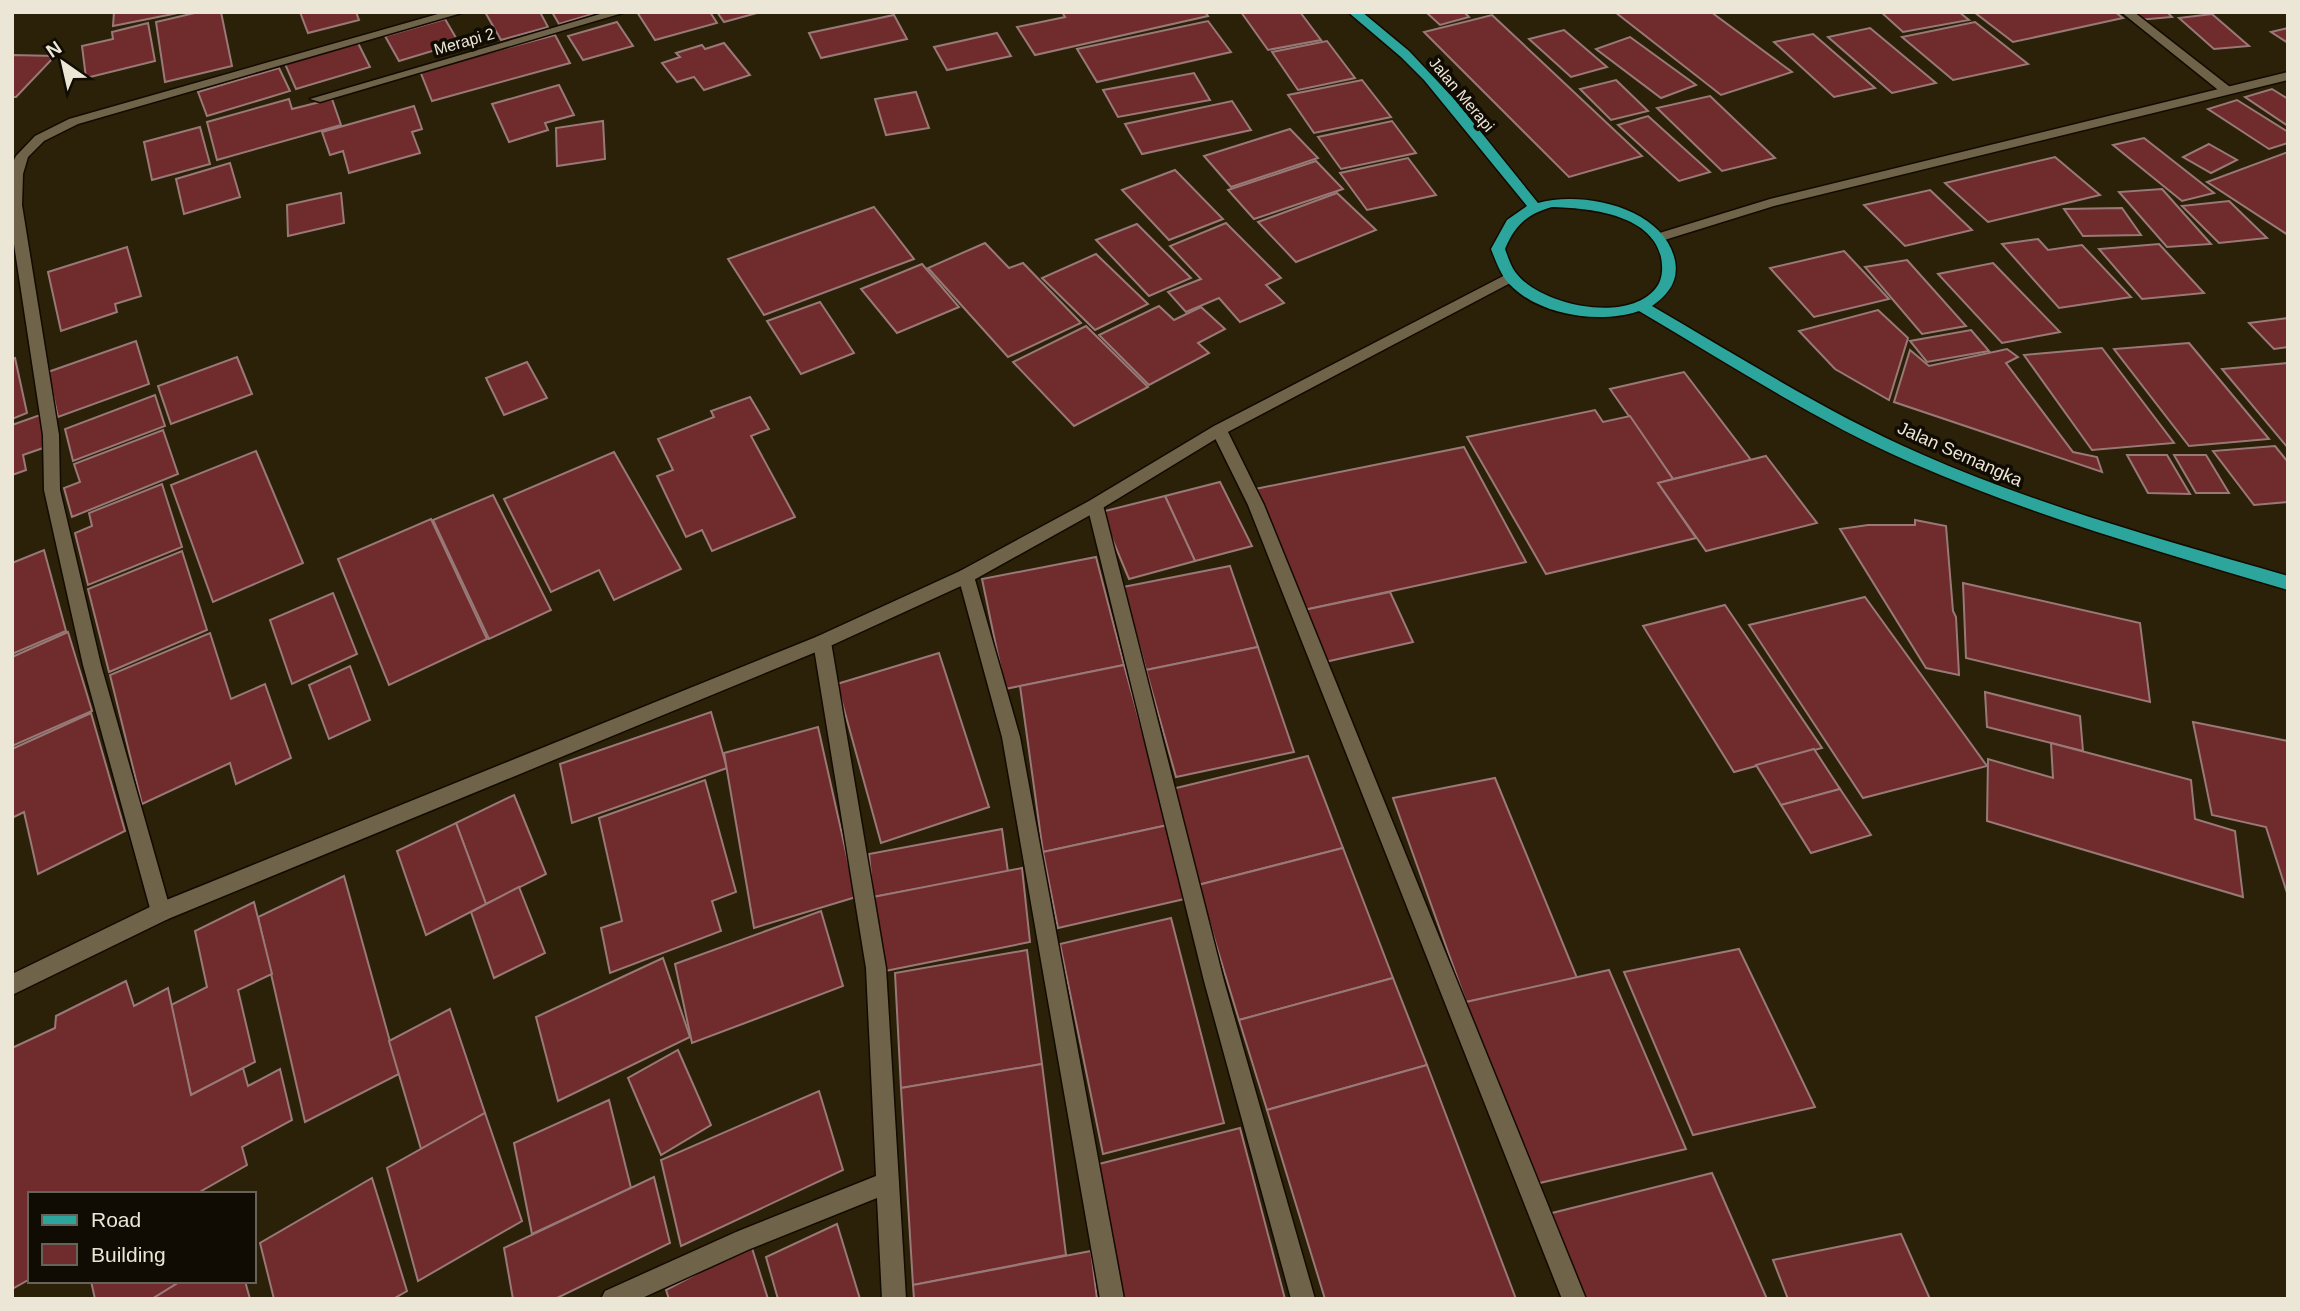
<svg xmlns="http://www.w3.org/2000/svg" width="2300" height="1311" font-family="Arial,sans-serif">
	<rect width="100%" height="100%" fill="#2b2108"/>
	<g fill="#702b2d" stroke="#997977" stroke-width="2">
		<path d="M114 12H183L113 26Z"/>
		<path d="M199 12H221L232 66 165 82 156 22Z"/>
		<path d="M300 12H356L359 20 308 33Z"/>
		<path d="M485 12H540L548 27 501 40Z"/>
		<path d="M552 12H599L559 24Z"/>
		<path d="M637 12H710L717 23 655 40Z"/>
		<path d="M717 12H756L757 13 724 22Z"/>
		<path d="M1062 12H1205L1208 16 1035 55 1017 27 1065 17Z"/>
		<path d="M1241 12H1300L1321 40 1268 50Z"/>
		<path d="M1426 12H1464L1469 17 1440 25Z"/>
		<path d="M1615 12H1711L1792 72 1721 95Z"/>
		<path d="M1881 12H1959L1969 20 1903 32Z"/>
		<path d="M1974 12H2115L2123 18 2013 42Z"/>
		<path d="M2131 12H2167L2172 17 2138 20Z"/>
		<path d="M2212 14 2249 46 2214 49 2179 18Z"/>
		<path d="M894 15 907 39 821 58 809 33Z"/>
		<path d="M1492 15 1642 156 1569 177 1424 32Z"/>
		<path d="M445 19 459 43 399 61 385 36Z"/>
		<path d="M1208 21 1231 52 1097 82 1077 49Z"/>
		<path d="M617 22 633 46 583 60 568 36Z"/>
		<path d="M1975 22 2028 64 1953 80 1902 37Z"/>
		<path d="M148 23 155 61 86 78 82 46 113 39 112 32Z"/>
		<path d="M1870 28 1936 83 1892 93 1828 37Z"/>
		<path d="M2288 28V43L2271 32Z"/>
		<path d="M1564 30 1607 67 1571 77 1529 39Z"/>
		<path d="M997 33 1011 56 947 70 934 47Z"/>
		<path d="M1813 34 1875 88 1834 97 1774 42Z"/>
		<path d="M555 35 570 63 432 101 420 71Z"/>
		<path d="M1630 37 1696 85 1661 98 1596 49Z"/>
		<path d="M1327 41 1355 78 1298 90 1272 52Z"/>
		<path d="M358 43 370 67 296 89 285 64Z"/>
		<path d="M724 43 750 75 704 90 694 77 677 82 662 63 680 57 676 53 702 45 705 49Z"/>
		<path d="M12 55 55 56 16 97H12Z"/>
		<path d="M279 68 290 91 207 116 198 92Z"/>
		<path d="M1194 73 1210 100 1118 117 1103 90Z"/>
		<path d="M1362 80 1391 117 1314 133 1288 95Z"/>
		<path d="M1616 80 1648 111 1611 120 1580 89Z"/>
		<path d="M559 85 574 115 545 123 548 130 509 142 492 104Z"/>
		<path d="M2272 89 2288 99V126L2245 97Z"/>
		<path d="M916 92 929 128 886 135 875 99Z"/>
		<path d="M1710 96 1775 158 1722 171 1657 108Z"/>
		<path d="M289 99 292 109 332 99 341 125 217 160 207 122Z"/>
		<path d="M2237 100 2288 132V143L2269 149 2208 109Z"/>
		<path d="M1232 101 1251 130 1142 154 1125 124Z"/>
		<path d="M414 106 422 129 412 132 420 153 349 173 343 151 330 155 322 132Z"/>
		<path d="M1648 116 1710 172 1679 181 1618 125Z"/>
		<path d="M603 121 605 159 557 166 556 128Z"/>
		<path d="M1392 121 1416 153 1341 169 1318 137Z"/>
		<path d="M200 127 210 164 152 180 144 142Z"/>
		<path d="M1290 129 1318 158 1231 187 1204 156Z"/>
		<path d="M2144 138 2214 193 2182 201 2113 145Z"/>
		<path d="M2209 144 2237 160 2211 173 2183 157Z"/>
		<path d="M2288 152V235L2207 182Z"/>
		<path d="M2055 157 2100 195 1988 222 1945 183Z"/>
		<path d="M1408 158 1436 195 1367 210 1340 173Z"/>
		<path d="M1316 161 1343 189 1254 219 1228 190Z"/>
		<path d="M230 163 240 197 184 214 176 179Z"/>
		<path d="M1175 170 1223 219 1169 240 1122 190Z"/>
		<path d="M2162 189 2211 244 2167 247 2119 192Z"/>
		<path d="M1930 190 1972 230 1905 246 1864 205Z"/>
		<path d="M341 193 344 223 288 236 287 205Z"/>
		<path d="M1337 193 1376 230 1296 262 1258 222Z"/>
		<path d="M2229 201 2267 238 2219 243 2182 206Z"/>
		<path d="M874 207 914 259 764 315 728 259Z"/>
		<path d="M2122 208 2141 235 2083 236 2064 209Z"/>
		<path d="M1226 223 1281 278 1266 285 1284 303 1240 322 1219 298 1186 312 1168 292 1201 279 1170 246Z"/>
		<path d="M1137 224 1191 278 1149 296 1096 240Z"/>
		<path d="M2038 239 2048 250 2082 245 2131 297 2059 308 2002 244Z"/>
		<path d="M985 243 1009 268 1023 263 1081 323 1008 357 928 268Z"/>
		<path d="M2159 244 2204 293 2142 299 2099 249Z"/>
		<path d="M127 247 141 296 115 304 117 312 61 331 48 272Z"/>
		<path d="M1844 251 1889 299 1814 317 1770 268Z"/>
		<path d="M1096 254 1148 304 1095 330 1042 278Z"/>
		<path d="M1907 260 1966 326 1922 334 1865 267Z"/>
		<path d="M1993 263 2060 332 2002 343 1938 274Z"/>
		<path d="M922 264 959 307 897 333 861 289Z"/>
		<path d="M820 302 854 353 801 374 767 321Z"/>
		<path d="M1159 306 1174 320 1201 307 1225 329 1198 343 1209 353 1149 385 1099 335Z"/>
		<path d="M1878 310 1908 338 1889 400 1835 369 1799 331Z"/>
		<path d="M2288 318V347L2274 349 2249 323Z"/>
		<path d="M1086 326 1148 387 1074 426 1013 362Z"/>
		<path d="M1971 330 1989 351 1927 362 1910 341Z"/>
		<path d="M136 341 149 384 58 417 48 372Z"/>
		<path d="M2189 343 2269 439 2189 446 2114 349Z"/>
		<path d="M2102 348 2174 443 2092 450 2024 355Z"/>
		<path d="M2007 349 2018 357 2006 363 2073 452 2097 457 2102 472 1894 402 1910 350 1929 366Z"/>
		<path d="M237 357 252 394 171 424 158 386Z"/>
		<path d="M15 358 27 413 12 419V359Z"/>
		<path d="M527 362 547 398 504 415 486 378Z"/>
		<path d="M2288 363V448L2222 369Z"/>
		<path d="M1684 372 1751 460 1673 479 1610 389Z"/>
		<path d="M155 395 165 426 73 461 65 429Z"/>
		<path d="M750 397 769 429 751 436 795 517 712 551 702 530 686 537 657 476 673 470 658 439 714 417 711 411Z"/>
		<path d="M1595 410 1603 422 1630 416 1673 479 1658 483 1696 538 1546 574 1467 437Z"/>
		<path d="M40 415 46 447 23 455 26 470 12 475V425Z"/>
		<path d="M163 430 178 474 72 517 64 488 80 482 74 464Z"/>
		<path d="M2275 446 2288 462V502L2254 505 2213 451Z"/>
		<path d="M1464 447 1526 562 1304 610 1255 489Z"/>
		<path d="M256 451 303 563 213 602 171 485Z"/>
		<path d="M614 452 681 569 614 600 599 570 551 592 504 499Z"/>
		<path d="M2127 455H2167L2190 494 2148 493Z"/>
		<path d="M2174 455H2206L2229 493H2196Z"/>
		<path d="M1766 456 1817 523 1706 551 1658 483Z"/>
		<path d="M1220 482 1252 546 1195 561 1165 496Z"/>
		<path d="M162 484 182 547 88 585 75 533 92 526 89 513Z"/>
		<path d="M493 495 551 610 489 639 433 520Z"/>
		<path d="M1165 496 1195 561 1129 579 1101 512Z"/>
		<path d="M431 519 487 639 389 685 338 559Z"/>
		<path d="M1915 520 1946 526 1953 611 1956 617 1959 675 1926 668 1840 529 1868 525H1915Z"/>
		<path d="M44 550 66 631 12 654V563Z"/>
		<path d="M182 551 207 630 109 672 88 589Z"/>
		<path d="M1096 557 1124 665 1005 689 982 579Z"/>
		<path d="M1230 566 1258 647 1146 670 1123 587Z"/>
		<path d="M1963 583 2140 623 2150 702 1966 658Z"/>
		<path d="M1390 592 1413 642 1325 662 1304 610Z"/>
		<path d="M333 593 357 654 292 684 270 620Z"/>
		<path d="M1865 597 1987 766 1863 798 1749 625Z"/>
		<path d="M1725 605 1822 748 1734 772 1643 626Z"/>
		<path d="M68 632 92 711 12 746V657Z"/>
		<path d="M210 633 231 699 265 684 291 758 236 784 230 763 142 804 110 675Z"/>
		<path d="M1258 647 1294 752 1176 777 1146 670Z"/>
		<path d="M939 653 989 807 881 843 837 684Z"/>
		<path d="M1124 665 1168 825 1043 852 1020 686Z"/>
		<path d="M350 666 370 720 329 739 309 685Z"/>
		<path d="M1985 692 2080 716 2083 751 1987 727Z"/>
		<path d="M711 712 727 768 572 823 560 764Z"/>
		<path d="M91 713 125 831 38 874 24 812 12 818V749Z"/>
		<path d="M2193 722 2288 741V896L2266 827 2212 815Z"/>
		<path d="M818 727 856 897 754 928 724 753Z"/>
		<path d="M2051 743 2191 780 2195 819 2235 831 2243 897 1987 821 1988 759 2053 778Z"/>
		<path d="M1814 749 1840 789 1781 805 1756 765Z"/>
		<path d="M1308 756 1343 848 1198 885 1168 790Z"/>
		<path d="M1495 778 1577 978 1466 1002 1393 798Z"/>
		<path d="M705 780 736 892 712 901 721 931 610 973 601 928 622 921 599 818Z"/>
		<path d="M1840 789 1871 835 1811 853 1781 805Z"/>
		<path d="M514 795 546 874 486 904 456 823Z"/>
		<path d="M456 823 486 904 426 935 397 851Z"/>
		<path d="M1168 825 1189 898 1058 928 1043 852Z"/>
		<path d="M1002 829 1008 872 873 897 869 854Z"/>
		<path d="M1343 848 1393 978 1239 1020 1198 885Z"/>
		<path d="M1022 868 1030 942 880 972 873 897Z"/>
		<path d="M344 876 399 1074 305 1122 258 917Z"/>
		<path d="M519 887 545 953 494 978 471 912Z"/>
		<path d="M254 902 272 974 238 990 255 1062 191 1095 171 1005 207 987 195 931Z"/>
		<path d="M821 911 843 986 692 1043 675 964Z"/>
		<path d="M1171 918 1224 1123 1103 1154 1060 944Z"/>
		<path d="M1739 949 1815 1107 1693 1135 1624 972Z"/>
		<path d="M1027 950 1042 1064 901 1088 895 973Z"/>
		<path d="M663 958 690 1037 558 1101 536 1017Z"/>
		<path d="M1609 970 1686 1149 1531 1185 1466 1002Z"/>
		<path d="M1393 978 1427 1065 1267 1110 1239 1020Z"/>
		<path d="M126 981 134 1006 168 988 191 1095 243 1068 248 1086 280 1069 292 1120 242 1147 247 1165 196 1194H30V1279L12 1289V1048L55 1028 56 1016Z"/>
		<path d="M450 1009 485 1113 421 1149 389 1041Z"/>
		<path d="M678 1050 711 1125 661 1155 628 1078Z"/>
		<path d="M1042 1064 1066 1255 913 1285 901 1088Z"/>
		<path d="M1427 1065 1516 1299H1325L1267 1110Z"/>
		<path d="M819 1091 843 1170 681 1246 661 1160Z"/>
		<path d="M609 1100 631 1188 532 1234 514 1143Z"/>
		<path d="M485 1113 522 1221 418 1281 387 1168Z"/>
		<path d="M1240 1128 1285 1299H1117L1091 1166Z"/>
		<path d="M1712 1173 1767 1299H1580L1548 1214Z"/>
		<path d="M654 1177 670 1243 555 1299H513L504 1248Z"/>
		<path d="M372 1178 407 1291 393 1299H274L260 1243Z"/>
		<path d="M837 1224 860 1299H778L766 1257Z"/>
		<path d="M1901 1234 1930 1299H1788L1773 1260Z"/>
		<path d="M751 1245 768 1299H669L666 1290Z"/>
		<path d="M1091 1251 1097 1299H914L913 1285Z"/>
		<path d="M91 1281H181L152 1299H95Z"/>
		<path d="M181 1281H245L250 1299H152Z"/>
	</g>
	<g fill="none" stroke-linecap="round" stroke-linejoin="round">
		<g stroke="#130a00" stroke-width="3">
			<g id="minor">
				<path d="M445 12H465L78 124 44 141 28 157 23 174 22 205 59 435 60 490 101 665 171 912 168 919 161 921 154 919 151 912 83 665 44 490 43 435 12 231V164L16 156 35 136 69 119Z"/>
				<path d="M607 12H626L320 102 310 99Z"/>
				<path d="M2121 12H2134L2230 87V93H2222Z"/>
				<path d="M1219 424 1227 430 1264 505 1586 1299H1562L1248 505 1211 430Z"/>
				<path d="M1095 499 1103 505 1224 981 1315 1299H1291L1204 981 1087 505Z"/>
				<path d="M966 569 972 571 974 576 1020 737 1124 1299H1100L1002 737 958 576 960 571Z"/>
				<path d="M822 635 828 637 831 642 886 968 906 1299H882L877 1198 750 1249 640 1299H601L605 1291 736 1232 876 1176 866 968 813 642 816 637Z"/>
			</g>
		</g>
		<g stroke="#130a00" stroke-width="3">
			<g id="tertiary">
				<path d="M2288 72V80L1774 206 1658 242 1651 238 1653 235 1770 199Z"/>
				<path d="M1511 272 1516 274V280L1224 434 1101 509 972 581 828 647 168 919 12 995V974L154 905 816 637 960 571 1089 501 1214 426Z"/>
			</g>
		</g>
		<g stroke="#130a00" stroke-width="3">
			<path id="primary" d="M1348 12H1362L1409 51 1455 100 1538 203C1583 190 1665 208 1675 261 1679 281 1668 295 1652 306 1740 357 1827 413 1921 454 2039 506 2164 540 2288 576V590C2161 552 2033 516 1912 463 1816 421 1729 364 1639 311 1598 325 1533 315 1505 279 1499 270 1495 259 1491 249L1507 220 1527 206 1424 80 1401 57ZM1552 207C1589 208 1651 214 1661 257 1663 267 1663 279 1656 288 1628 324 1541 306 1516 273 1511 267 1508 257 1505 249 1515 225 1527 214 1552 207Z"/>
		</g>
		<use href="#minor" fill="#6f644a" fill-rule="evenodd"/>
		<use href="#tertiary" fill="#6f644a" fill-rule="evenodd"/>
		<use href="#primary" fill="#2ca69c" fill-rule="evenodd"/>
	</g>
	<g text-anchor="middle" stroke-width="7" stroke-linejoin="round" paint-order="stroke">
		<g font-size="16" fill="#ece6d7" stroke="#100b03">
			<text transform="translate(464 41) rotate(-16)" y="6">Merapi 2</text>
			<text transform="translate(1462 94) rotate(50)" y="6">Jalan Merapi</text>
		</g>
		<g font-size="18" fill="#ece6d7" stroke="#100b03">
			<text transform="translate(1960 454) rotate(24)" y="6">Jalan Semangka</text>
		</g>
	</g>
	<rect width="2300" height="1311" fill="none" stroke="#ece6d7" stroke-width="28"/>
	<rect x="28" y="1192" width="228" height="91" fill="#100b03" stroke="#686358" stroke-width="2"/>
	<rect x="42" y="1215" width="35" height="10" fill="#2ca69c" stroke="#686358" stroke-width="2"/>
	<text x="91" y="1227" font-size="21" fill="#ece6d7">Road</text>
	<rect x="42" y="1244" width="35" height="21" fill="#702b2d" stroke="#686358" stroke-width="2"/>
	<text x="91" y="1262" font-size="21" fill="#ece6d7">Building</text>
	<g transform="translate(63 63) rotate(326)" stroke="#100b03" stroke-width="5" paint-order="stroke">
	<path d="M0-5L12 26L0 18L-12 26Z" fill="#ece6d7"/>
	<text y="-10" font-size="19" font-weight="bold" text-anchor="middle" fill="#ece6d7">N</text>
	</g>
</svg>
